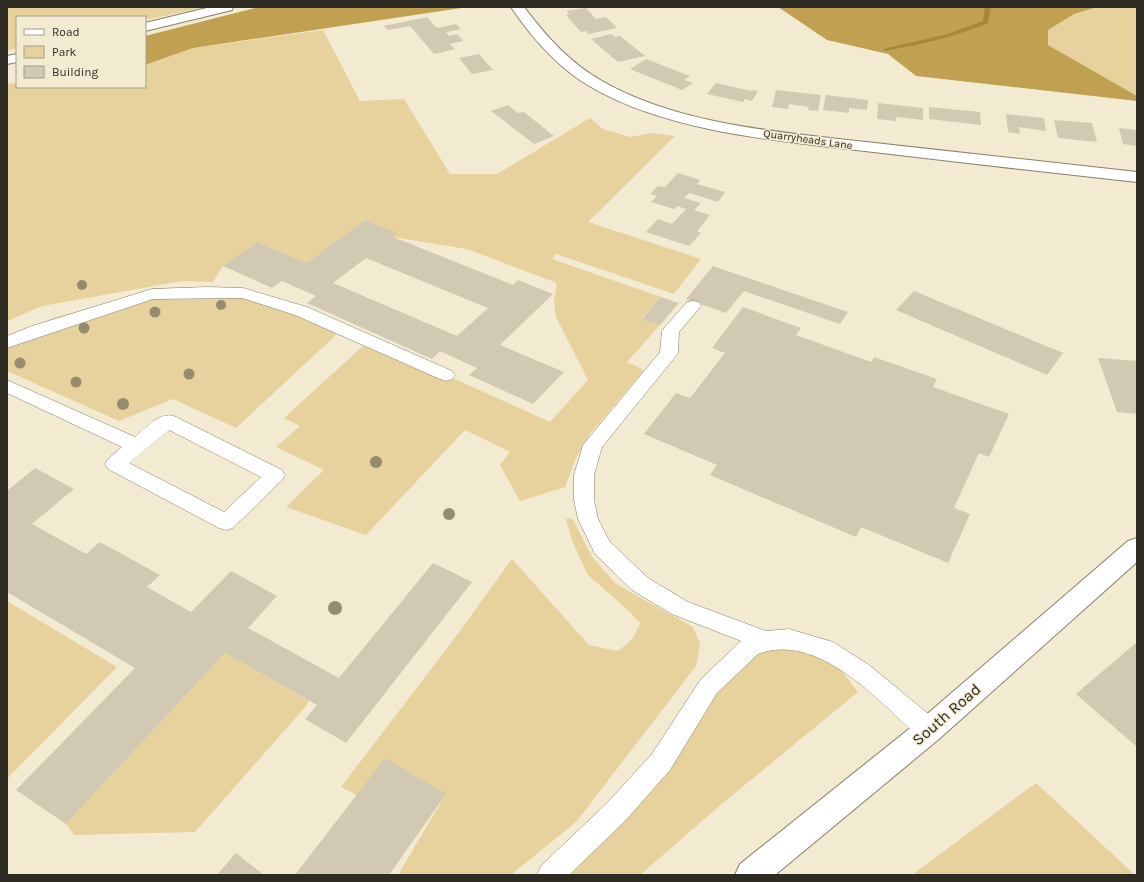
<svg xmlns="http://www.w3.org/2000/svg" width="1144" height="882" font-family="Karla,sans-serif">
	<rect width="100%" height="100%" fill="#f3ead2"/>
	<g fill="#e7d29d">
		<path d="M7 7H206L145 20V17H17V48L7 51Z"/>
		<path d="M1097 7H1137V96L1048 45 1047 30 1074 14Z"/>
		<path d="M323 30 360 101 404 99 450 174H497L590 118 603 129 630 137 652 133 675 136 588 222 701 259 674 294 556 254 552 259 661 297 642 318 660 325 627 362 644 370 590 434 576 458 565 487 520 501 500 465 510 452 465 430 366 535 286 507 324 470 276 447 300 426 284 418 363 346 446 375 550 422 588 380 556 317 554 301 557 283 467 249 393 237 397 233 365 220 306 263 257 242 223 266 213 282 182 281 42 306 7 321V84L17 83V87H145V65L193 48Z"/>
		<path d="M243 293 301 311 337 334 236 428 173 399 119 421 7 371V337L54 318 113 301 152 294Z"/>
		<path d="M572 518 593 558 616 584 693 627 700 644 696 666 577 821 511 875H398L446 794 357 795 341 787 454 639 512 559 589 645 617 651C629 644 635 637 640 623L630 612 587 574 572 540 566 519Z"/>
		<path d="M7 601 117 667 7 779Z"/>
		<path d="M750 647 825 649 858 692 724 802 640 875H550Z"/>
		<path d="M225 653 309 701 306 706 195 832 74 835 66 824Z"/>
		<path d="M1036 783 1135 875H912Z"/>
	</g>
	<g fill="#bfa151">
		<path d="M259 7H468L193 48 145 65V36Z"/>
		<path d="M778 7H1097L1074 14 1048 30V45L1137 96V101L916 76 888 54 827 40Z"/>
	</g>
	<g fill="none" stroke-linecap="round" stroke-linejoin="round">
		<path fill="#a68938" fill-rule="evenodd" d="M985 7H991L988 23C955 37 921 44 886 51L883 49 948 34 983 21Z"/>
	</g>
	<g fill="#d2c9b2" fill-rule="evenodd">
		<path d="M586 8 596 19 606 17 617 28 588 34 586 31 581 32 566 15 569 14 567 11Z"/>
		<path d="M427 17 437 28 456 24 461 29 446 32 449 36 457 34 463 41 450 44 455 49 434 54 410 26 388 30 384 26Z"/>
		<path d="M611 34 615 37 620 36 645 56 618 62 591 39Z"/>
		<path d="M479 54 493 70 472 74 459 58Z"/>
		<path d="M646 59 690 76 684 80 693 83 682 90 630 69Z"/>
		<path d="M716 83 751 91 752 90 758 91 752 101 745 99 743 102 707 94Z"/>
		<path d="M776 90 821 95 818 111 808 110 809 107 789 104 788 109 772 107Z"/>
		<path d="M826 95 868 100 867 110 849 108V113L823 110Z"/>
		<path d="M878 103 923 108V120L896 117V121L877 119Z"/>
		<path d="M508 105 518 113 524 112 554 136 534 144 491 111Z"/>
		<path d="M929 107 980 112 981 125 929 119Z"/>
		<path d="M1006 114 1044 118 1046 131 1019 127 1020 134 1008 132Z"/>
		<path d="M1054 120 1092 123 1097 142 1058 138Z"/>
		<path d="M1119 128 1137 130V146L1123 144Z"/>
		<path d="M678 173 700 180 697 184 725 192 718 202 689 193 684 198 701 203 694 210 710 215 697 231 701 233 689 246 646 232 658 219 672 224 686 209 677 206 674 209 651 202 657 196 650 194 658 186 665 187Z"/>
		<path d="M365 220 398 233 393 237 513 285 518 280 553 294 500 345 564 372 533 404 469 375 477 368 440 351 432 359 307 303 316 296 282 281 272 288 223 266 257 242 306 263ZM366 258 488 308 457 336 333 283Z"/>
		<path d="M713 266 848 312 840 324 744 291 726 313 686 299Z"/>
		<path d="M914 291 1063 353 1047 375 896 310Z"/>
		<path d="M661 297 679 303 660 325 642 319Z"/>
		<path d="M743 307 801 328 796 335 871 362 874 357 937 379 933 387 1009 414 989 457 979 453 954 508 970 514 948 563 861 527 856 537 710 475 717 465 644 434 676 393 690 398 725 353 712 348Z"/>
		<path d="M1098 358 1137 361V414L1117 412Z"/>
		<path d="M35 468 74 489 32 524 86 554 100 542 160 575 147 587 191 612 231 571 277 596 248 628 339 678 433 563 472 582 346 743 305 719 317 705 225 653 66 824 16 790 135 668 7 592V491Z"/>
		<path d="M1137 642V747L1076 694Z"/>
		<path d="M385 758 446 794 389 875H295Z"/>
		<path d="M236 853 264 875H217Z"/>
	</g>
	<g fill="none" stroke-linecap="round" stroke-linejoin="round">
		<g stroke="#887f6a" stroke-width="1">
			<g id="service">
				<path d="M207 287 243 288 307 307 452 371 455 375 452 379 446 381 440 379 295 315 242 298 153 299 7 348V336L32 326 152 289Z"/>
				<path d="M693 301 699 302 701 306 679 332 678 353 675 357 602 447 594 475V500L598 519 610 542 648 578 688 602 766 631 789 629 833 642 869 665 938 722 941 730 938 738 929 741 920 738C880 702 818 631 758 654L717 693 670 770 625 821 569 875H537L541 866 607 803 652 754 701 679 741 641 672 614 632 590 595 554 578 519 574 500V475L583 445 660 352 662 331 665 327 687 302Z"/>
				<path d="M7 380 135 437C146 428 159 412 174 416L282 470 285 475 282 480 233 528 226 530 219 528 108 469 105 464 108 459 122 447 7 393ZM169 430 261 477 224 512 129 463Z"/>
			</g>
		</g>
		<g stroke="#887f6a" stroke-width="2">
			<g id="tertiary">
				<path d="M211 7H233L232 10 145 31V23Z"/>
				<path d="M511 7H524C546 36 570 63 602 81 679 125 780 132 866 142 956 152 1047 162 1137 172V182C1046 172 956 162 865 151 778 141 668 132 591 87 558 68 532 38 511 7Z"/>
				<path d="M17 54V62L7 64V56Z"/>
			</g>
		</g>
		<g stroke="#887f6a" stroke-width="2">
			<path id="primary" d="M1137 538V562L939 739 775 875H735L740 864 919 721 1128 541Z"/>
		</g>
		<use href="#service" fill="#fff" fill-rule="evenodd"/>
		<use href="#tertiary" fill="#fff" fill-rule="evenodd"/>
		<use href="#primary" fill="#fff" fill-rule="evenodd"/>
	</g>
	<g fill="#978b6d">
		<circle cx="82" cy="285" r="5"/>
		<circle cx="221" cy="305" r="5"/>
		<circle cx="155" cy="312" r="5.5"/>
		<circle cx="84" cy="328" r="5.5"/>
		<circle cx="20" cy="363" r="5.5"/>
		<circle cx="189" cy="374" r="5.5"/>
		<circle cx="76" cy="382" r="5.5"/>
		<circle cx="123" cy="404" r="6"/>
		<circle cx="376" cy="462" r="6"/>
		<circle cx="449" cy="514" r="6"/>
		<circle cx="335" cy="608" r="7"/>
	</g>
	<g text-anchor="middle" stroke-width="3" stroke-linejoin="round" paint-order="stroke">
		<g font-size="11" fill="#2e2b22" stroke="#f3ead2">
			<text transform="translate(808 139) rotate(8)" y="4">Quarryheads Lane</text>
		</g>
		<g font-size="16" fill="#2e2b22" stroke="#f3ead2">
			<text transform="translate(946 714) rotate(-41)" y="6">South Road</text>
		</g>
	</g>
	<rect width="1144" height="882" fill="none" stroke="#2e2b22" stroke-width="16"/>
	<rect x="16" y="16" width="130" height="72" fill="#f3ead2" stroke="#a49e8c"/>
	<rect x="24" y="29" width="20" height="6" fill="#ffffff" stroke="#a49e8c"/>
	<text x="52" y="36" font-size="12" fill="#2e2b22">Road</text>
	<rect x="24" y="46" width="20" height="12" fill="#e7d29d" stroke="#a49e8c"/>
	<text x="52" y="56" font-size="12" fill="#2e2b22">Park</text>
	<rect x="24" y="66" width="20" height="12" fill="#d2c9b2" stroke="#a49e8c"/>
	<text x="52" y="76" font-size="12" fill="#2e2b22">Building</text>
</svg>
